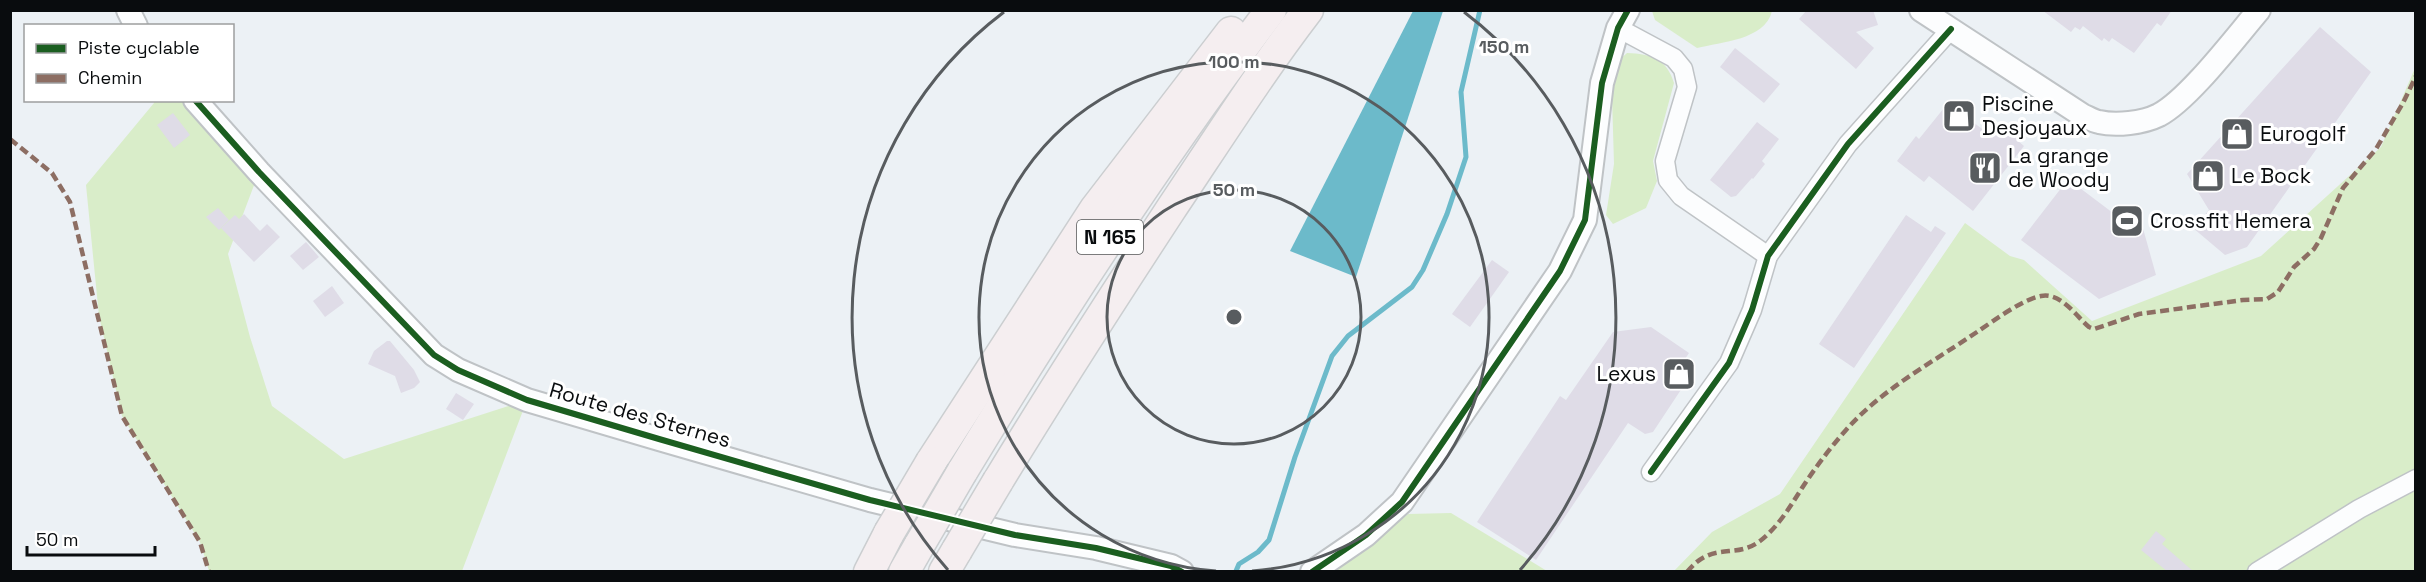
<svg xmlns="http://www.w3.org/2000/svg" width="2426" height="582" font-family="'Space Grotesk',sans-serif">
	<rect width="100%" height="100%" fill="#ecf1f5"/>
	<g fill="#d9edc9">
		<path d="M1652 11V10L1772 11C1765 40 1721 42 1697 48L1655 20Z"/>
		<path d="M1627 53C1651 54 1667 59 1674 83L1653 161 1657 181 1646 208 1613 224 1606 215 1614 164 1612 97 1618 61Z"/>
		<path d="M2415 68V571L1673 572 1712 532 1780 494 1965 223 2010 256 2024 260 2092 321 2261 256 2381 147Z"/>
		<path d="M154 101H195L259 172 228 254 250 337 272 406 344 459 527 400 462 571H209L200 542 122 416 99 316 86 185 154 103Z"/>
		<path d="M1451 513 1547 571 1334 572 1408 514Z"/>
	</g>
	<path fill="#6cbaca" d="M1413 11H1443L1356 277 1290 251Z"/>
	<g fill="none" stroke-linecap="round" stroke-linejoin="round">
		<path stroke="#6cbaca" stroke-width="5" d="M1236 571 1239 564 1258 552 1269 540 1295 457 1332 356 1348 336 1412 287 1423 270 1447 214 1466 157 1461 92 1480 10"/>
	</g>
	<g fill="#dfdce7">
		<path d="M1807 10H1873L1878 25 1856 32 1874 48 1856 69 1799 19Z"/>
		<path d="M2042 10H2172L2161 26 2157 23 2134 53 2112 38 2109 42 2104 38 2102 41 2083 26 2080 30 2075 27 2071 32Z"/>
		<path d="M2320 27 2371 72 2247 247 2225 255 2193 228 2209 210 2187 174Z"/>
		<path d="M1735 48 1780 84 1764 103 1720 67Z"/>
		<path d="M1948 103 1990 135 1997 125 2004 130 2008 125 2022 136 2018 141 2024 146 1973 211 1929 176 1924 182 1897 161 1916 136 1919 139Z"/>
		<path d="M173 113 190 135 174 148 157 125Z"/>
		<path d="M1757 122 1779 139 1762 161 1765 164 1753 179 1752 178 1736 196 1731 197 1710 180Z"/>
		<path d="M2072 182 2113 213 2137 207 2156 275 2099 299 2021 240 2062 187 2066 190Z"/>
		<path d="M218 208 229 220 219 230 206 217Z"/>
		<path d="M244 214 260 231 267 224 280 237 254 262 221 228 235 215 239 219Z"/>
		<path d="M1906 215 1931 232 1935 226 1946 233 1854 368 1819 344Z"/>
		<path d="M306 242 319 257 303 270 290 256Z"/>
		<path d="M1492 260 1509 272 1470 327 1452 314Z"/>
		<path d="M332 286 344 303 325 317 313 301Z"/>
		<path d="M1651 327 1689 353 1683 362 1694 370 1653 432 1645 434 1628 423 1536 560 1477 522 1560 396 1566 400 1613 332Z"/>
		<path d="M387 341H390L414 370 420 382 414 388 401 393 395 376 368 364 374 351Z"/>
		<path d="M456 393 474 404 463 420 446 409Z"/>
		<path d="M2156 531 2166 539 2162 544 2194 572H2168L2141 550Z"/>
	</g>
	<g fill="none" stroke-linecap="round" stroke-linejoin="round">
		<g stroke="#bfc3c6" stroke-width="21">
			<g id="minor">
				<path d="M1618 28 1674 58 1683 69 1687 87 1665 161 1668 180 1681 196 1768 256"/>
				<path d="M1651 472 1729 363 1752 310 1768 256 1848 144 1951 29"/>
				<path d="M2257 572 2359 509 2416 479"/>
			</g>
		</g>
		<g stroke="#bfc3c6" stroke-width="26">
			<g id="tertiary">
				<path d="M128 10 136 26"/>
				<path d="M1921 10 2082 115C2087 117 2093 121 2099 122 2116 126 2143 123 2159 115 2189 99 2235 38 2259 10"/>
				<path d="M195 100 259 172 434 355 458 370 527 400 659 439 870 500 1015 535 1096 548 1171 566 1182 572"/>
				<path d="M1312 572 1366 535 1402 502 1560 271 1585 220 1602 83 1618 28 1628 10"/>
			</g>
		</g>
		<g stroke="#cbced0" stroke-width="33">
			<g id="trunk">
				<path d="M931 462 1095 209 1231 32"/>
				<path d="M962 472C1058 313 1159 158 1271 10"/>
				<path d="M998 481C1054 389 1112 299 1171 209 1216 142 1259 74 1308 10"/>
				<path d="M869 572 889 533"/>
				<path d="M904 572 920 544"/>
				<path d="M944 572 957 550"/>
			</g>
		</g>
		<use href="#minor" stroke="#fcfdfe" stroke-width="18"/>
		<use href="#tertiary" stroke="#fcfdfe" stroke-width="22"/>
		<use href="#trunk" stroke="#f5eef0" stroke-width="30"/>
		<g stroke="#cbced0" stroke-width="33" stroke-linecap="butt">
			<g id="trunk-bridge">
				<path d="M889 533 931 462"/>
				<path d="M920 544 962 472"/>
				<path d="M957 550 998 481"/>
			</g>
		</g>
		<use href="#trunk-bridge" stroke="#f5eef0" stroke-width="30"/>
		<g stroke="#8d6e63" stroke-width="4.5" stroke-dasharray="9 4.5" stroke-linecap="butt">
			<path d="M10 139 52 173 70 202 122 416 200 542 209 572"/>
			<path d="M1687 572C1713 540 1735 560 1760 541 1778 527 1790 507 1802 488 1815 468 1830 448 1846 430 1882 389 1933 362 1977 332 1995 320 2021 300 2041 296 2061 292 2076 316 2089 327L2094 329 2139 314 2243 300 2267 299 2278 292 2294 267 2314 249 2321 238 2343 188 2376 149 2403 103 2416 76"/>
		</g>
		<g stroke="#fff" stroke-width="10">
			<g id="cycleway">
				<path d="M195 100 259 172 434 355 458 370 527 400 659 439 870 500 1015 535 1096 548 1171 566 1182 572"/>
				<path d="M1651 472 1729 363 1752 310 1768 256 1848 144 1951 29"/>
				<path d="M1312 572 1366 535 1402 502 1560 271 1585 220 1602 83 1618 28 1628 10"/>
			</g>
		</g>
		<use href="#cycleway" stroke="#1b5e20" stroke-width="6"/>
	</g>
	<g fill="none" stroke="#585c5f" stroke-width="3">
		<circle cx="1234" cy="317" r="127"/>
		<path d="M1216 571A255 255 0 1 1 1252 571"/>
		<path d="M948 570A382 382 0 0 1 1004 12M1464 12A382 382 0 0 1 1520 570"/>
	</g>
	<defs>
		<g id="shop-square" transform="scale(1.725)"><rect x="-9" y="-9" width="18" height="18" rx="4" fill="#585c5f" stroke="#fff"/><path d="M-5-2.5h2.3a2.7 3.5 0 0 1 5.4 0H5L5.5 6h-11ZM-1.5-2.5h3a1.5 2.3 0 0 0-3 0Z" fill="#fff"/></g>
		<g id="restaurant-square" transform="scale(1.725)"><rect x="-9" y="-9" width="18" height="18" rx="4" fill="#585c5f" stroke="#fff"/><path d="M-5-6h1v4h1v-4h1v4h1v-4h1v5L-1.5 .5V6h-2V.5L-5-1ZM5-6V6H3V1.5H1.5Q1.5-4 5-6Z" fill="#fff"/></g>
		<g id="stadium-square" transform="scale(1.725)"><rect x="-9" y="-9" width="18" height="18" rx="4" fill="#585c5f" stroke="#fff"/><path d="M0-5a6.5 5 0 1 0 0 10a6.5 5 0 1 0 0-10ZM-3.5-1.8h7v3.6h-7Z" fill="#fff"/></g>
	</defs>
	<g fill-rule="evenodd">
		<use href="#shop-square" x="1959" y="116"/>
		<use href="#shop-square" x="2237" y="134"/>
		<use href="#restaurant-square" x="1985" y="168"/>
		<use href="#shop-square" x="2208" y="176"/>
		<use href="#stadium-square" x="2127" y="221"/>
		<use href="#shop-square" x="1679" y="374"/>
	</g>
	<g text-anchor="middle" stroke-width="6" stroke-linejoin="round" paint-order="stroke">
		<rect fill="#fff" stroke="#535556" stroke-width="1.5" x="1077" y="220" width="66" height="34" rx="4.5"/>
		<g font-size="20" font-weight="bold" fill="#090c0e">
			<text x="1110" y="244">N 165</text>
		</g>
		<g font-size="21" fill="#090c0e" stroke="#fff" text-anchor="start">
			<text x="1982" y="111">Piscine<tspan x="1982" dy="24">Desjoyaux</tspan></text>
			<text x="2260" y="141">Eurogolf</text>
			<text x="2008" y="163">La grange<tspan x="2008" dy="24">de Woody</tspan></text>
			<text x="2231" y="183">Le Bock</text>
			<text x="2150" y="228">Crossfit Hemera</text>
			<text x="1656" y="381" text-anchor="end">Lexus</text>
		</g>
		<g font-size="21" fill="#090c0e" stroke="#fff">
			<text transform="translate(640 415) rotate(16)" y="7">Route des Sternes</text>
		</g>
	</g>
	<circle cx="1234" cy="317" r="9" fill="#585c5f" stroke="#fff" stroke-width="3"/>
	<g font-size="18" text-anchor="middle" font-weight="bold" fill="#585c5f" stroke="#fff" stroke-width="6" stroke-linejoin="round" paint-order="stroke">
		<text x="1504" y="53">150 m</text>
		<text x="1234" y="68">100 m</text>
		<text x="1234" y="196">50 m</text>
	</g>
	<rect width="2426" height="582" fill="none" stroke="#090c0e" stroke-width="24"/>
	<rect x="24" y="24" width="210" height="78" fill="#ffffff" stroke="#9d9e9f" stroke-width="1.5"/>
	<rect x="36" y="44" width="30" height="9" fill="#1b5e20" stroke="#9d9e9f" stroke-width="1.5"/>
	<text x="78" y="54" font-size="18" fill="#090c0e">Piste cyclable</text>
	<rect x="36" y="74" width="30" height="9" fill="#8d6e63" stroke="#9d9e9f" stroke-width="1.5"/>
	<text x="78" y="84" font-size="18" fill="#090c0e">Chemin</text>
	<path d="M27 546v9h128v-9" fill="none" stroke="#090c0e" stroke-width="3"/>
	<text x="36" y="546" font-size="18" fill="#090c0e" stroke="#ffffff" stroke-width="4.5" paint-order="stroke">50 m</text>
</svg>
